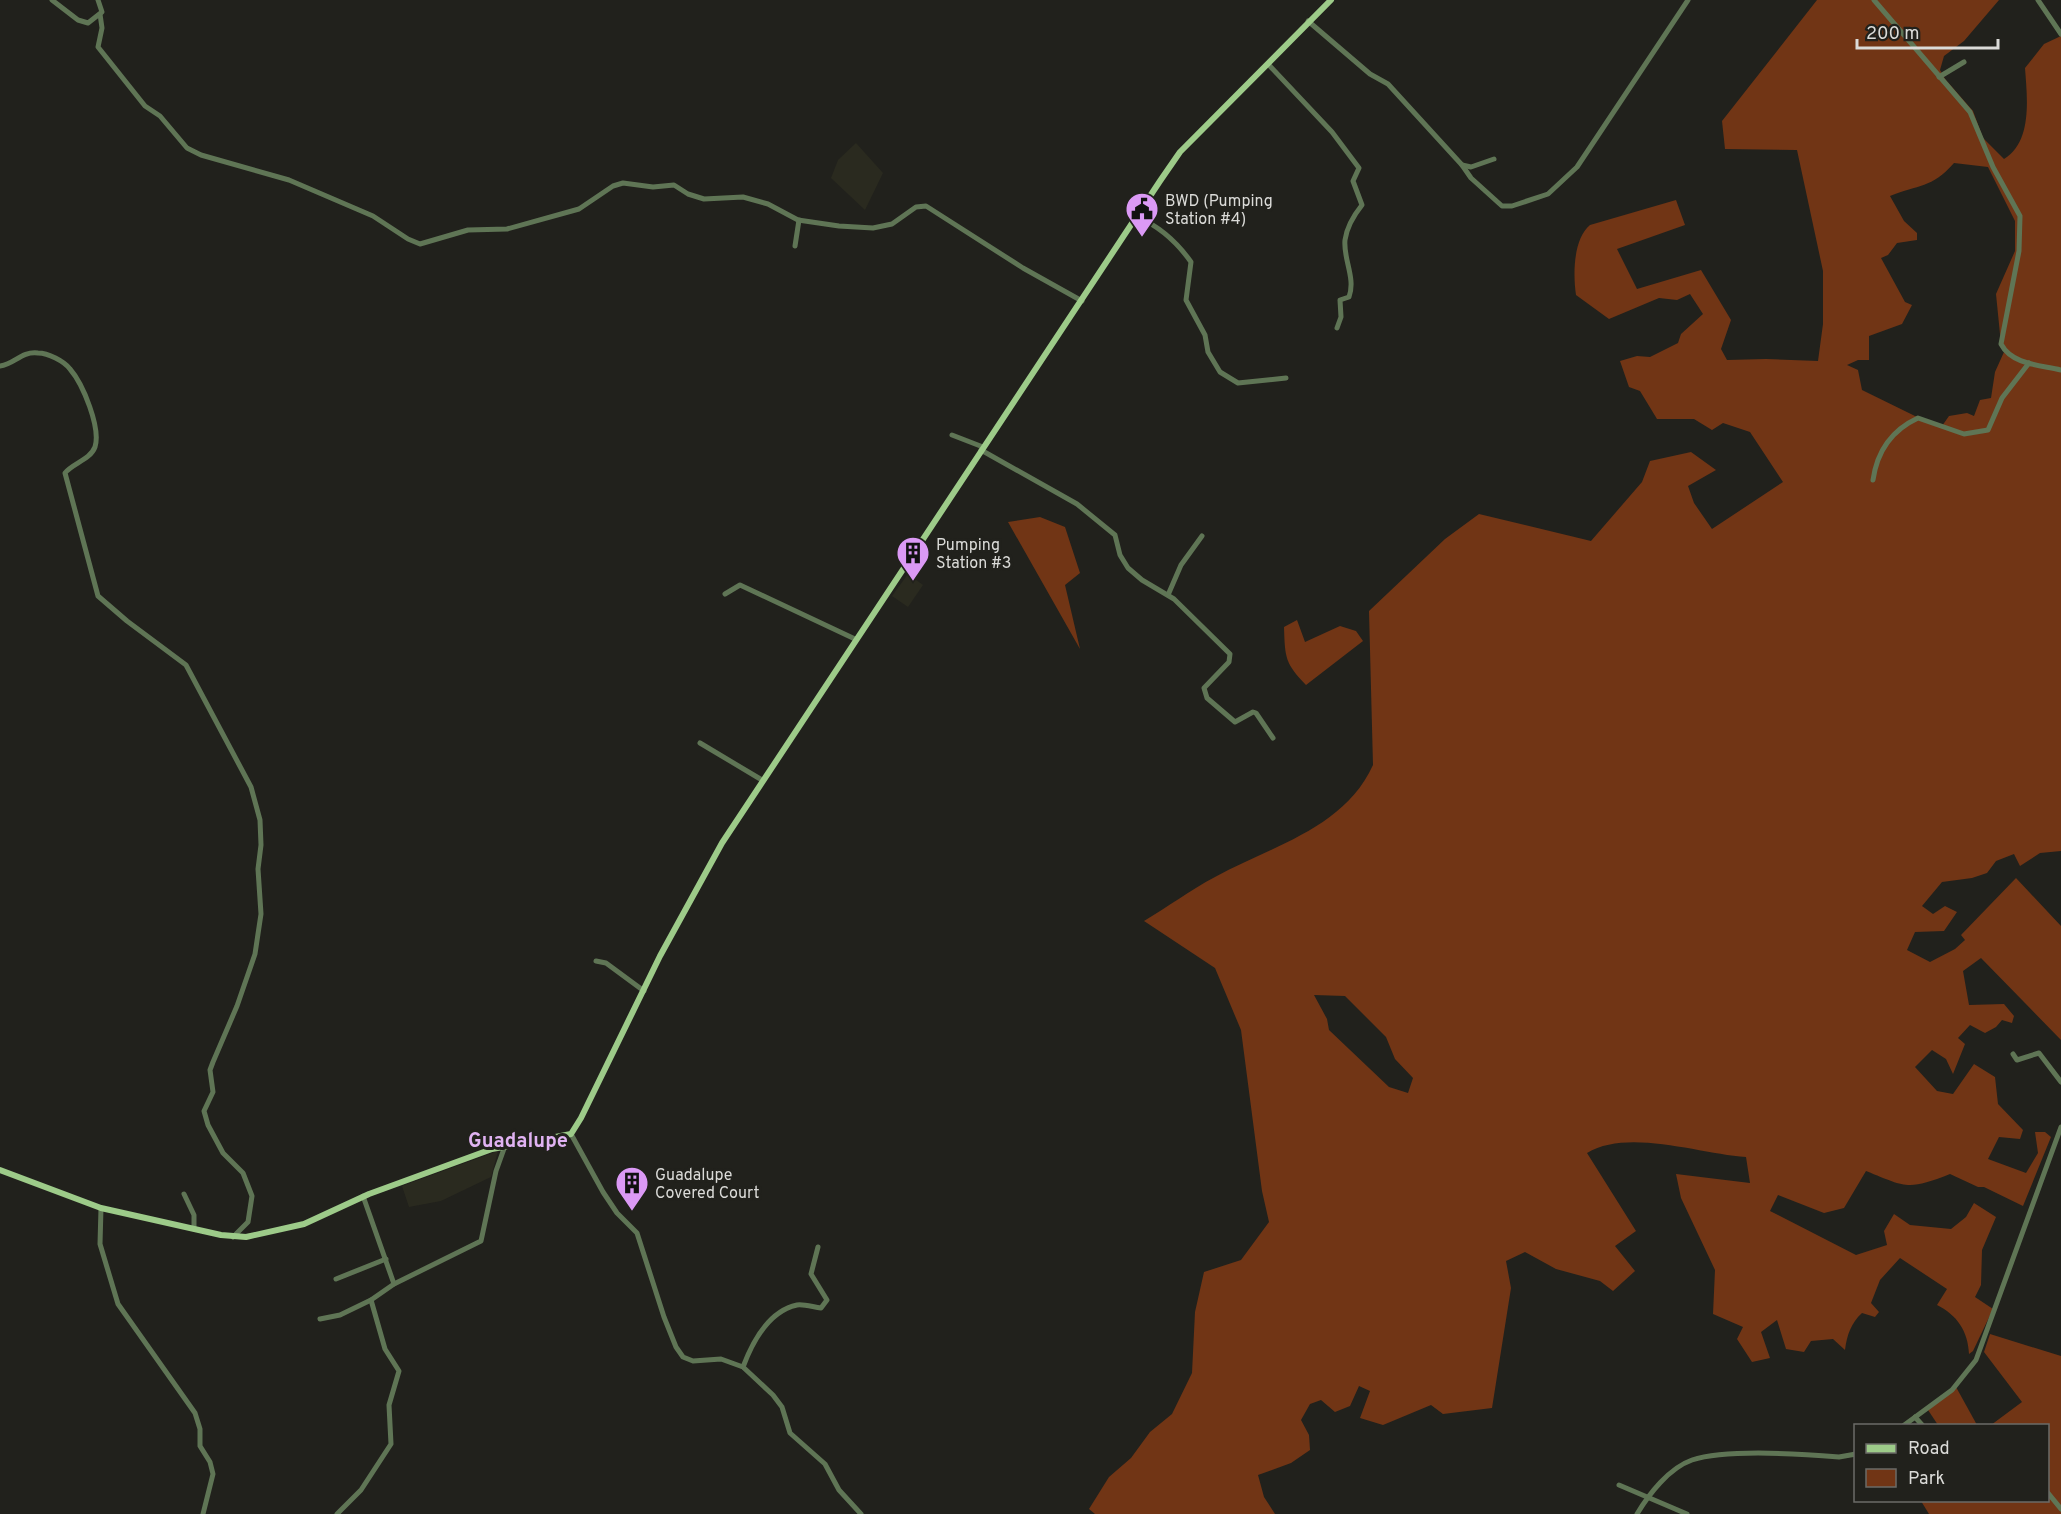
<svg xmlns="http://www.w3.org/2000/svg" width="2061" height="1514" font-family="Overpass,sans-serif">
	<rect width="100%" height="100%" fill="#21211c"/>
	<g fill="#2a2a1f">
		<path d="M856 143 883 173 865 210 831 178 838 160Z"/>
		<path d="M908 574 923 585 908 607 892 596Z"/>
		<path d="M498 1151 491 1177 441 1201 409 1207 402 1186Z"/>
	</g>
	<g fill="#713515" fill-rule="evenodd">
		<path d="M1817 0H1999L1964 41 1944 56 1940 70 1945 79 1973 111 1983 138 2004 159C2033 142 2027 96 2025 68L2044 44 2061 36V851L2040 853 2020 866 2014 854 1996 861 1987 873 1972 878 1942 882 1922 906 1933 914 1945 906 1957 912 1944 931 1915 932 1907 950 1930 962 1955 949 1965 940 1961 935 2016 878 2061 926V1040L1981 958 1963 971 1969 1005 2004 1004 2014 1016 2012 1023 2002 1020 1996 1027 1985 1033 1970 1025 1958 1038 1965 1044 1953 1074 1946 1059 1932 1050 1915 1067 1937 1091 1953 1094 1974 1064 1995 1077 1998 1104 2023 1130 2020 1139 1999 1137 1988 1159 2026 1173 2038 1153 2035 1132H2045L2051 1137 2023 1206 1984 1187H1978L1950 1174C1907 1191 1906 1187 1866 1171L1844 1208 1824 1213 1778 1195 1770 1211 1856 1255 1887 1245 1884 1231 1894 1214 1910 1225 1951 1229 1966 1217 1974 1203 1996 1217 1982 1250 1981 1285 1975 1297 1993 1309 1973 1351 1969 1354C1968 1331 1957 1315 1937 1305L1947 1289 1900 1258 1880 1280 1871 1303 1879 1312 1875 1317 1862 1313C1851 1323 1847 1335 1845 1350L1833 1339 1811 1341 1804 1352 1786 1349 1777 1320 1761 1332 1770 1358 1752 1362 1737 1339 1743 1327 1713 1314 1715 1270 1681 1198 1676 1174 1750 1183 1746 1157C1700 1154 1628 1128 1587 1153L1636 1231 1615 1246 1635 1271 1613 1291 1600 1281 1556 1269 1525 1252 1506 1261 1511 1288 1492 1408 1443 1414 1431 1405 1383 1425 1360 1418 1370 1391 1359 1386 1350 1406 1335 1412 1321 1400 1310 1404 1301 1420 1309 1435 1310 1450 1291 1463 1258 1475 1264 1497 1275 1514H1095L1089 1509 1109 1477 1131 1458 1150 1432 1172 1414 1192 1373 1195 1312 1204 1272 1241 1260 1269 1222 1262 1191 1241 1030 1215 968 1144 921C1168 907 1190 890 1215 877 1271 846 1344 829 1373 765L1369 611 1445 539 1479 514 1591 541 1642 482 1650 461 1691 452 1716 470 1688 486 1694 503 1712 529 1783 482 1750 432 1723 423 1712 430 1694 419H1657L1640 391 1629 387 1620 361 1637 356 1650 357 1678 343 1681 334 1703 314 1690 294 1677 300 1659 298 1609 319 1576 295C1573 275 1573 239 1590 225L1676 200 1685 225 1617 249 1637 289 1701 270 1731 320 1721 349 1727 360 1766 359 1818 361 1823 324V271L1797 150 1725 149 1722 121ZM1954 163 1988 167 2015 221V251L1996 294 2001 344 2004 352 1995 372 1991 398 1980 400 1974 416 1967 413 1949 416 1942 426 1915 416 1862 390 1858 370 1847 365 1858 360H1869V336L1902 324 1912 305 1905 302 1881 258 1888 255 1897 243 1917 240V233L1904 221 1890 196C1919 184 1931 189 1954 163ZM1314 995 1345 996 1386 1037 1395 1059 1413 1078 1408 1093 1389 1087 1329 1030 1327 1019Z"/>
		<path d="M1040 517 1065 527 1080 573 1065 585 1080 649 1008 522Z"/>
		<path d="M1297 620 1305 642 1340 626 1356 631 1363 641 1306 685C1285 663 1285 658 1284 627Z"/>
		<path d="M1990 1334 2061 1356V1514H1929L1921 1501 2048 1500V1426L1991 1425 2022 1402 1984 1352Z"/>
		<path d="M1956 1387 1977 1425H1938L1928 1410Z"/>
	</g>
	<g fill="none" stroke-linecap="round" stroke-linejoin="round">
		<g stroke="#5f7555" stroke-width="5">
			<path d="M52 0 78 20 88 23 102 12 98 0"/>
			<path d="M1874 0 1970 112 1993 167 2020 216 2019 251 2001 344C2012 365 2041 365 2061 370"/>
			<path d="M2038 0 2061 34"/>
			<path d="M100 14 102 28 98 47 145 106 160 116 187 148 201 155 289 180 373 216 408 239 420 244 468 230 507 229 579 209 613 186 623 183 653 187 674 185 688 194 704 199 743 197 768 204 798 220 839 226 873 228 892 224 916 207 926 206 1023 268 1082 301"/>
			<path d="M1308 21 1370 74 1388 84 1462 165 1471 167 1494 159"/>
			<path d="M1268 64 1332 132 1359 168 1353 181 1362 205C1354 215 1347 226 1345 240 1343 259 1356 278 1349 297L1340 300 1341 317 1337 328"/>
			<path d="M1939 77 1964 62"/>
			<path d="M1462 165 1471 178 1502 206H1512L1548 194 1577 167 1688 0"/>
			<path d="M1138 217C1160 227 1177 242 1191 262L1186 300 1205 335 1208 352 1220 372 1238 383 1286 378"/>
			<path d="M795 246 799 220"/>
			<path d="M0 366C15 364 21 351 38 353 48 353 64 361 70 369 83 384 101 428 95 447 90 460 73 463 65 473L98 596 127 621 186 665 251 787 260 820 261 845 258 869 261 914 255 954 237 1006 213 1062 210 1070 213 1092 204 1111 208 1125 223 1153 243 1173 252 1196 248 1222 233 1237"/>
			<path d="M952 435 983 447"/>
			<path d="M981 450 1077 504 1115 535 1120 555 1128 568 1142 580 1174 599 1230 654 1229 662 1204 688 1207 698 1235 722 1253 712 1256 713 1273 738"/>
			<path d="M1873 480C1877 452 1892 430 1918 418L1964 434 1988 430 2002 398 2029 363"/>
			<path d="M725 594 740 585 855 639"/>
			<path d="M1168 595 1181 565 1202 536"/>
			<path d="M700 743 762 780"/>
			<path d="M596 961 606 963 644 991"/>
			<path d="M2013 1054 2017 1060 2039 1053 2061 1082"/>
			<path d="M571 1134 603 1192 617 1213 637 1233 664 1317 676 1347 683 1357 693 1361 721 1359 743 1367 773 1395 782 1407 790 1433 825 1464 839 1490 861 1514"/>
			<path d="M184 1194 194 1215V1229"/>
			<path d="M363 1196 394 1284"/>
			<path d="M101 1208 100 1244 118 1304 195 1413 200 1429V1446L210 1462 213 1474 203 1514"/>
			<path d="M336 1279 386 1259"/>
			<path d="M320 1319 340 1315 371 1300"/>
			<path d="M743 1367C752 1343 769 1311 797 1305 804 1304 813 1307 821 1308L827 1300 811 1274 818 1247"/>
			<path d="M1915 1417 1923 1426"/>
			<path d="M1903 1426 1952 1390 1976 1360 2061 1127"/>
			<path d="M1619 1485 1687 1514"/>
			<path d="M2048 1493 2061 1509"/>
			<path d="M337 1514 361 1490 391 1444 389 1405 399 1371 385 1349 371 1300 394 1284 481 1241 496 1171 505 1146"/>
			<path d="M1637 1514C1649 1494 1669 1468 1692 1460 1726 1449 1803 1454 1839 1457L1856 1454"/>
		</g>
		<path stroke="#9dcb89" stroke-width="6" d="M0 1170 101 1208 221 1235 246 1237 304 1224 369 1194 492 1149 571 1134 581 1118 660 956 722 843 1160 181 1180 152 1331 0"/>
	</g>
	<defs>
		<g id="civic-pin" transform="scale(1.725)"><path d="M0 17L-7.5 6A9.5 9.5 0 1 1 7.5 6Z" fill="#db99f5" stroke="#21211c"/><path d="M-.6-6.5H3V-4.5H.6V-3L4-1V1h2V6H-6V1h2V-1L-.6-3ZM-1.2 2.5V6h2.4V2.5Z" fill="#111"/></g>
		<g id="building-pin" transform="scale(1.725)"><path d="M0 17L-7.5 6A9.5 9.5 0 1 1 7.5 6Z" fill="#db99f5" stroke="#21211c"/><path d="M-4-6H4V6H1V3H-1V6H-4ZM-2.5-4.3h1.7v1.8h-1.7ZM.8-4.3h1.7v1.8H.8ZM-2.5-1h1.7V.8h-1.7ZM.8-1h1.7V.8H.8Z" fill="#111"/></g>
	</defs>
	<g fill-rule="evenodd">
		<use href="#civic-pin" x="1142" y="209"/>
		<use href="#building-pin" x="913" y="553"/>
		<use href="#building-pin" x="632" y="1183"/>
	</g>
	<g text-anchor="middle" stroke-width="6" stroke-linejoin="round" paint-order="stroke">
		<g font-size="16" fill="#dbdbd8" stroke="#21211c" text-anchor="start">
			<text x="1165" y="206">BWD (Pumping<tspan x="1165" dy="18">Station #4)</tspan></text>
			<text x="936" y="550">Pumping<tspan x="936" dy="18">Station #3</tspan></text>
			<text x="655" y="1180">Guadalupe<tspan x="655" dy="18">Covered Court</tspan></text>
		</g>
		<g font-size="20" font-weight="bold" fill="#e0b2f2" stroke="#21211c">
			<text x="518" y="1147">Guadalupe</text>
		</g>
	</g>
	<rect x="1854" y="1424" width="195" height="78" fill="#21211c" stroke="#6b6b67" stroke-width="1.5"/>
	<rect x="1866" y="1444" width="30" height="9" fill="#9dcb89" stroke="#6b6b67" stroke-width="1.5"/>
	<text x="1908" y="1454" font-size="18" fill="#dbdbd8">Road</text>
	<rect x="1866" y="1469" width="30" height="18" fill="#713515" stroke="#6b6b67" stroke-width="1.5"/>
	<text x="1908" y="1484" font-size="18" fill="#dbdbd8">Park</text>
	<path d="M1857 39v9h141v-9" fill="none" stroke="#dbdbd8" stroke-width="3"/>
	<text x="1866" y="39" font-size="18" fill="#dbdbd8" stroke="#21211c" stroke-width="4.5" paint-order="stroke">200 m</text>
</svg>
